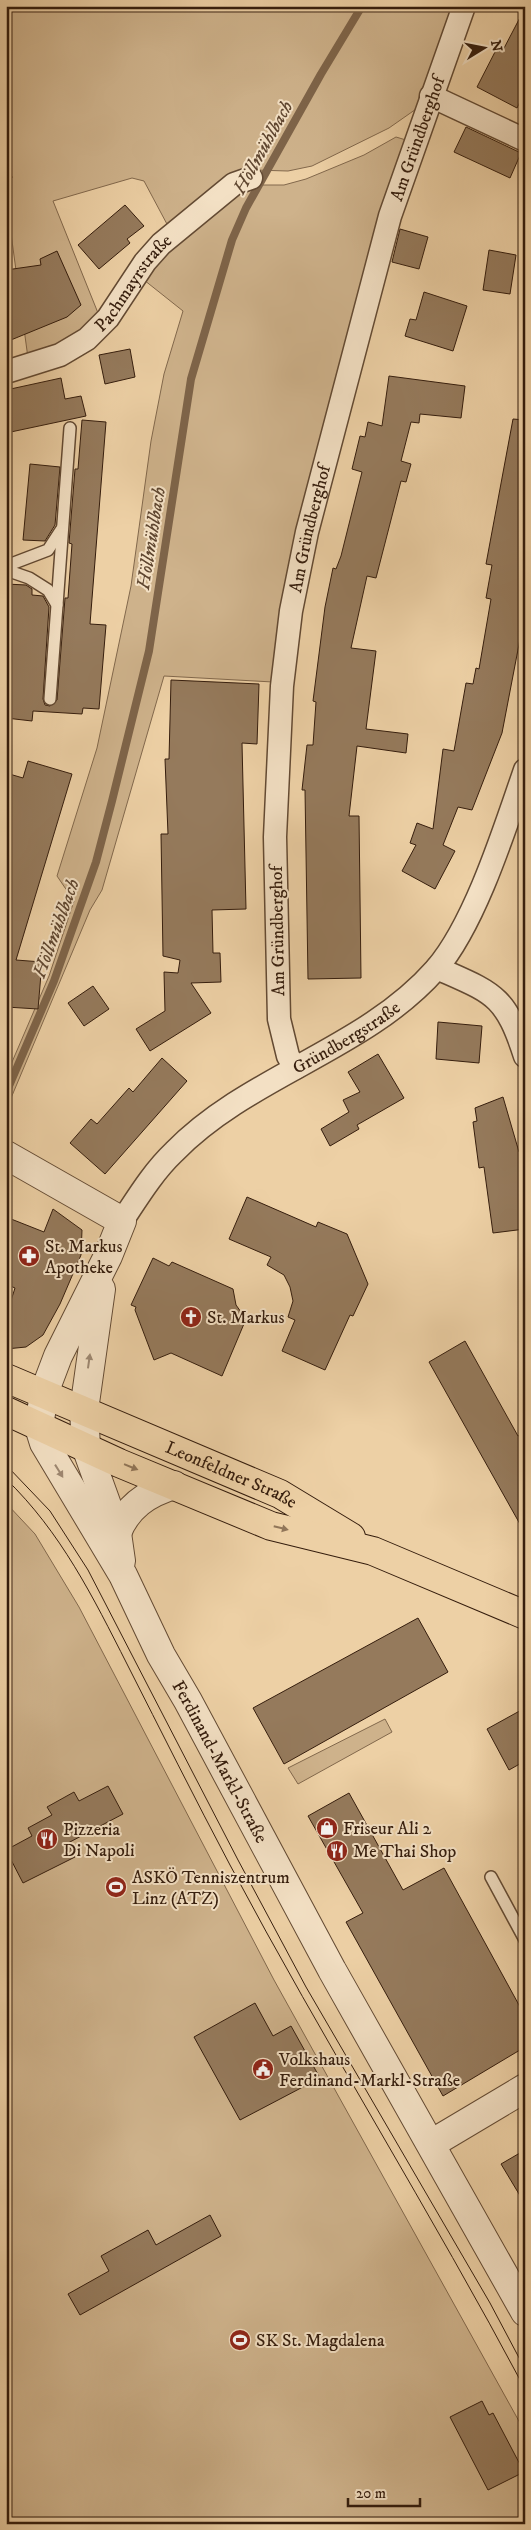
<svg xmlns="http://www.w3.org/2000/svg" width="531" height="2530" font-family="'IM FELL DW Pica',serif">
	<rect width="100%" height="100%" fill="#edd0a5"/>
	<filter id="stains"><feTurbulence type="fractalNoise" baseFrequency=".004" numOctaves="4"/><feColorMatrix values="0 0 0 0 .2 0 0 0 0 .09 0 0 0 0 .02 0 0 0 .5 -.17"/></filter>
	<radialGradient id="worn" r=".72"><stop offset=".6" stop-color="#630" stop-opacity="0"/><stop offset="1" stop-color="#630" stop-opacity=".3"/></radialGradient>
	<g fill="#ceb28b" stroke="#82684c">
		<path d="M6 6H455L419 107 389 128 312 166 288 171 254 170 168 226 144 181 132 178 53 201 98 313 71 342 28 358 6 197V184L13 177 6 173Z"/>
		<path d="M396 137 406 140 273 682 164 676 102 890 90 910 6 1110V1076L49 976 74 901 57 876 97 748 131 586 151 441 164 374 183 311 144 280 159 259 249 185H284L306 179 364 155Z"/>
		<path d="M6 1503 35 1534 79 1607 274 1980 525 2432V2524H6Z"/>
		<path d="M385 1719 392 1732 298 1784 288 1768Z"/>
	</g>
	<g fill="none" stroke-linecap="round" stroke-linejoin="round">
		<path stroke="#7e6449" stroke-width="8" d="M6 1093 54 981 96 862 112 801 149 651 191 379 232 240 246 208 321 74 362 6"/>
	</g>
	<g fill="#957a5c" stroke="#351d0d">
		<path d="M525 8V92L517 108 477 87 496 50 502 52Z"/>
		<path d="M466 127 521 153 510 178 454 152Z"/>
		<path d="M125 205 144 226 127 239 130 243 99 269 78 245Z"/>
		<path d="M400 229 428 237 419 269 392 262Z"/>
		<path d="M489 250 516 255 510 294 483 290Z"/>
		<path d="M57 251 81 305 67 317 6 342V270L41 265 40 259Z"/>
		<path d="M424 292 467 306 453 351 405 336 410 319 416 320Z"/>
		<path d="M130 349 135 377 105 384 99 355Z"/>
		<path d="M389 376 465 386 461 418 420 414 419 423 411 422 401 461 411 464 406 482 401 481 376 578 367 576 351 648 376 651 366 729 408 734 406 753 357 746 349 816H359L361 978 308 979 305 790H302L307 745H313L316 702 313 701 325 607 333 568 336 569 341 556 362 472 352 469 360 436 365 437 368 422 382 426Z"/>
		<path d="M61 378 65 399 81 396 86 416 6 433V390Z"/>
		<path d="M513 419 525 420V613L502 733 472 810 458 807 443 845 455 851 435 889 402 871 416 845 410 843 417 823 433 829 443 749 454 751 466 683 473 684 476 668 479 669 491 599 486 598 492 565 486 564Z"/>
		<path d="M82 420 106 422 90 624 106 625 99 709 83 708 82 714 33 711 32 721 6 718V584L26 585 32 589V595L43 596 49 607 43 699 45 705 50 706 57 700 65 598H68L72 544 69 543 75 469H78Z"/>
		<path d="M30 464 60 467 55 525 45 541 23 540Z"/>
		<path d="M171 680 259 684 257 744 242 743 246 909 212 910 213 953H220L221 982 191 983 211 1013 150 1051 136 1029 165 1011 164 972 178 973 180 960 163 956 161 834H168L165 759H169Z"/>
		<path d="M28 761 72 774 16 960 42 962 38 1009 6 1007V773L23 778Z"/>
		<path d="M93 986 109 1009 84 1026 68 1003Z"/>
		<path d="M438 1022 482 1026 479 1063 436 1059Z"/>
		<path d="M378 1054 404 1098 357 1125 359 1129 330 1146 321 1129 349 1112 343 1100 360 1092 348 1072Z"/>
		<path d="M162 1058 187 1081 105 1174 70 1143 91 1119 97 1124 129 1088 133 1092Z"/>
		<path d="M503 1097 519 1152 523 1151 525 1229 493 1233 484 1167 479 1168 473 1122 477 1121 475 1108Z"/>
		<path d="M247 1197 316 1227 318 1222 347 1234 368 1284 353 1316 350 1315 325 1370 282 1351 295 1320 288 1317 293 1301 290 1287 284 1275 267 1265 271 1257 229 1239Z"/>
		<path d="M53 1209 82 1230 81 1255 60 1304 43 1335 26 1347 6 1349V1316L15 1288 6 1284V1217L44 1232Z"/>
		<path d="M153 1258 169 1266 172 1262 233 1289 236 1305 246 1319 222 1376 171 1353 154 1360 135 1310 136 1307 131 1305Z"/>
		<path d="M465 1341 518 1436 525 1433V1533L429 1362Z"/>
		<path d="M418 1618 448 1672 284 1764 253 1708Z"/>
		<path d="M525 1708V1761L509 1770 487 1729Z"/>
		<path d="M108 1786 123 1814 68 1843 75 1857 23 1883 6 1850 32 1836 28 1828 52 1815 47 1807 74 1792 79 1801Z"/>
		<path d="M349 1793 403 1890 444 1868 525 2016V2047L443 2096 346 1922 363 1913 308 1816Z"/>
		<path d="M255 2003 273 2036 291 2026 320 2078 240 2120 194 2037Z"/>
		<path d="M525 2150V2204L501 2164Z"/>
		<path d="M210 2215 221 2236 80 2315 68 2294 109 2271 101 2256 148 2230 156 2245Z"/>
		<path d="M482 2401 489 2415 493 2413 524 2472 488 2490 450 2417Z"/>
	</g>
	<g fill="none" stroke-linecap="round" stroke-linejoin="round">
		<g stroke="#634a33" stroke-width="14">
			<g id="service">
				<path d="M6 566 48 550 61 530"/>
				<path d="M6 570 29 578 48 590 57 605 50 699"/>
				<path d="M57 605 70 428"/>
				<path d="M491 1877 525 1940"/>
			</g>
		</g>
		<g stroke="#634a33" stroke-width="25">
			<g id="minor">
				<path d="M431 96 525 140"/>
				<path id="s1" d="M6 372 60 355 87 339 108 318 145 262 161 244 234 184 251 178"/>
				<path d="M437 968C493 993 505 994 525 1056"/>
				<path id="s2" d="M295 1068 288 1056 279 1019 275 837 282 686 291 611 307 532 390 216 464 6"/>
				<path id="s3" d="M122 1221C138 1197 153 1172 174 1152 249 1075 365 1050 436 969 475 924 505 828 525 770"/>
			</g>
		</g>
		<g stroke="#634a33" stroke-width="30">
			<g id="tertiary">
				<path id="s4" d="M6 1155 122 1221 108 1256 58 1356 44 1393 39 1427 44 1443 123 1575 161 1655 188 1701 332 1970 525 2312"/>
				<path d="M101 1289 84 1410 86 1447 117 1533 121 1561"/>
				<path d="M117 1533C127 1507 147 1493 174 1485"/>
				<path d="M431 2144 525 2088"/>
			</g>
		</g>
		<g stroke="#351d0d" stroke-width="30">
			<g id="primary">
				<path id="s5" d="M6 1378 280 1494 351 1537"/>
				<path d="M6 1411 119 1463 271 1526 373 1551 525 1615"/>
			</g>
		</g>
		<use href="#service" stroke="#f3e0c4" stroke-width="11"/>
		<use href="#minor" stroke="#f3e0c4" stroke-width="22"/>
		<use href="#tertiary" stroke="#f3e0c4" stroke-width="28"/>
		<use href="#primary" stroke="#edd0a5" stroke-width="28"/>
		<g stroke="#351d0d" stroke-width="1">
			<path d="M6 1465 50 1511 88 1570 238 1860 306 1987 490 2303 525 2369"/>
			<path d="M6 1479C61 1532 93 1597 127 1664 161 1731 195 1799 230 1865 324 2042 431 2212 525 2389"/>
		</g>
	</g>
	<defs><path id="oneway-solid" d="M-6-.8H1V-3.2L6.5 0L1 3.2V.8H-6Z" transform="scale(1.25)"/></defs>
	<g fill="#9e8872">
		<use href="#oneway-solid" transform="translate(89 1361) rotate(-82)"/>
		<use href="#oneway-solid" transform="translate(59 1471) rotate(58)"/>
	</g>
	<g fill="#917659">
		<use href="#oneway-solid" transform="translate(131 1467) rotate(22)"/>
		<use href="#oneway-solid" transform="translate(281 1528) rotate(14)"/>
	</g>
	<defs>
		<g id="pharmacy-disc" transform="scale(1.125)"><circle r="9.5" fill="#8f2418" stroke="#f3e0c4"/><path d="M-2-6h4v4h4v4h-4v4h-4v-4h-4v-4h4Z" fill="#fff"/></g>
		<g id="church-disc" transform="scale(1.125)"><circle r="9.5" fill="#8f2418" stroke="#f3e0c4"/><path d="M-1.2-6h2.4v3.5h3.3v2.4h-3.3V6h-2.4V-.1h-3.3v-2.4h3.3Z" fill="#fff"/></g>
		<g id="shop-disc" transform="scale(1.125)"><circle r="9.5" fill="#8f2418" stroke="#f3e0c4"/><path d="M-5-2.5h2.3a2.7 3.5 0 0 1 5.4 0H5L5.5 6h-11ZM-1.5-2.5h3a1.5 2.3 0 0 0-3 0Z" fill="#fff"/></g>
		<g id="restaurant-disc" transform="scale(1.125)"><circle r="9.5" fill="#8f2418" stroke="#f3e0c4"/><path d="M-5-6h1v4h1v-4h1v4h1v-4h1v5L-1.5 .5V6h-2V.5L-5-1ZM5-6V6H3V1.5H1.5Q1.5-4 5-6Z" fill="#fff"/></g>
		<g id="stadium-disc" transform="scale(1.125)"><circle r="9.5" fill="#8f2418" stroke="#f3e0c4"/><path d="M0-5a6.5 5 0 1 0 0 10a6.5 5 0 1 0 0-10ZM-3.5-1.8h7v3.6h-7Z" fill="#fff"/></g>
		<g id="civic-disc" transform="scale(1.125)"><circle r="9.5" fill="#8f2418" stroke="#f3e0c4"/><path d="M-.6-6.5H3V-4.5H.6V-3L4-1V1h2V6H-6V1h2V-1L-.6-3ZM-1.2 2.5V6h2.4V2.5Z" fill="#fff"/></g>
	</defs>
	<g fill-rule="evenodd">
		<use href="#pharmacy-disc" x="29" y="1256"/>
		<use href="#church-disc" x="191" y="1317"/>
		<use href="#shop-disc" x="327" y="1828"/>
		<use href="#restaurant-disc" x="47" y="1839"/>
		<use href="#restaurant-disc" x="337" y="1851"/>
		<use href="#stadium-disc" x="116" y="1887"/>
		<use href="#civic-disc" x="263" y="2069"/>
		<use href="#stadium-disc" x="240" y="2340"/>
	</g>
	<g text-anchor="middle" stroke-width="4" stroke-linejoin="round" paint-order="stroke">
		<g font-size="18" fill="#351d0d" stroke="#f3e0c4">
			<text dy="6" stroke="none"><textPath href="#s2" startOffset="950">Am Gründberghof</textPath></text>
			<text dy="6" stroke="none"><textPath href="#s1" startOffset="161">Pachmayrstraße</textPath></text>
			<text dy="6" stroke="none"><textPath href="#s2" startOffset="545">Am Gründberghof</textPath></text>
			<text transform="translate(277 931) rotate(-91)" y="6">Am Gründberghof</text>
			<text dy="6" stroke="none"><textPath href="#s3" startOffset="294">Gründbergstraße</textPath></text>
			<text dy="6" stroke="none"><textPath href="#s5" startOffset="245">Leonfeldner Straße</textPath></text>
			<text dy="6" stroke="none"><textPath href="#s4" startOffset="738">Ferdinand-Markl-Straße</textPath></text>
		</g>
		<g font-size="18" fill="#351d0d" stroke="#f3e0c4" text-anchor="start">
			<text x="45" y="1252">St. Markus<tspan x="45" dy="21">Apotheke</tspan></text>
			<text x="207" y="1323">St. Markus</text>
			<text x="343" y="1834">Friseur Ali 2</text>
			<text x="63" y="1835">Pizzeria<tspan x="63" dy="21">Di Napoli</tspan></text>
			<text x="353" y="1857">Me Thai Shop</text>
			<text x="132" y="1883">ASKÖ Tenniszentrum<tspan x="132" dy="21">Linz (ATZ)</tspan></text>
			<text x="279" y="2065">Volkshaus<tspan x="279" dy="21">Ferdinand-Markl-Straße</tspan></text>
			<text x="256" y="2346">SK St. Magdalena</text>
		</g>
		<g font-size="19" font-style="italic" fill="#5f4630" stroke="#f3e0c4">
			<text transform="translate(262 147) rotate(-61)" y="7">Höllmühlbach</text>
			<text transform="translate(150 538) rotate(-81)" y="7">Höllmühlbach</text>
			<text transform="translate(55 928) rotate(-70)" y="7">Höllmühlbach</text>
		</g>
	</g>
	<rect width="531" height="2530" fill="none" stroke="#edd0a5" stroke-width="25"/>
	<rect x="8" y="8" width="516" height="2515" fill="none" stroke="#351d0d" stroke-width="2.5"/>
	<rect x="12" y="12" width="506" height="2505" fill="none" stroke="#351d0d"/>
	<g transform="translate(484 48) rotate(80)" stroke="#f3e0c4" stroke-width="4" paint-order="stroke">
	<path d="M0-4L9 19L0 12L-9 19Z" fill="#351d0d"/>
	<text y="-8" font-size="14" font-weight="bold" text-anchor="middle" fill="#351d0d">N</text>
	</g>
	<path d="M348 2498v8h72v-8" fill="none" stroke="#351d0d" stroke-width="2.5"/>
	<text x="356" y="2498" font-size="15" fill="#351d0d" stroke="#f3e0c4" stroke-width="4" paint-order="stroke">20 m</text>
	<rect width="100%" height="100%" filter="url(#stains)"/>
	<rect width="100%" height="100%" fill="url(#worn)"/>
</svg>
